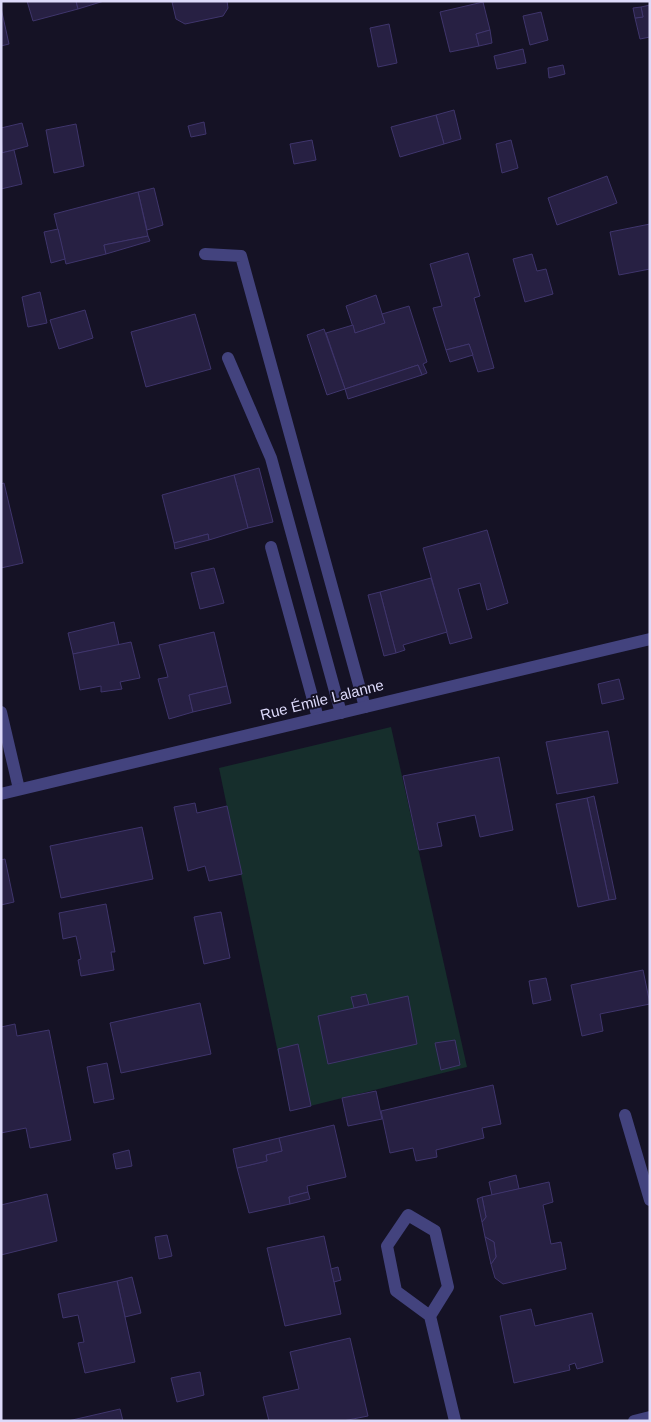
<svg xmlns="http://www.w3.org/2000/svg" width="651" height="1422" font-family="Arial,sans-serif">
	<rect width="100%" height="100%" fill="#151225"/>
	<path fill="#162e2c" d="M391 727 467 1067 290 1111 219 768Z"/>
	<g fill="#272043" stroke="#3f356c">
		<path d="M27 1H76L78 9 33 21Z"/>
		<path d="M76 1H104L78 9Z"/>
		<path d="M178 1H227L228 8 223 16 185 24 176 19 172 2Z"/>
		<path d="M483 2 490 30 476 34 479 46 450 52 440 12Z"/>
		<path d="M650 5V37L640 39 635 18 643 17 641 7Z"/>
		<path d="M641 7 643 17 635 18 633 8Z"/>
		<path d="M1 8 9 44 1 46Z"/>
		<path d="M541 12 548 40 530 45 523 16Z"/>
		<path d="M389 24 397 63 378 67 370 28Z"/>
		<path d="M490 30 492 43 479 46 476 34Z"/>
		<path d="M523 49 526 63 497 69 494 56Z"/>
		<path d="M563 65 565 74 549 78 548 68Z"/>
		<path d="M454 110 461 139 444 144 436 115Z"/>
		<path d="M436 115 444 144 400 157 391 127Z"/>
		<path d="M204 122 206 134 191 137 188 126Z"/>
		<path d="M22 123 28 146 2 153 1 128Z"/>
		<path d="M76 124 84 166 54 173 46 130Z"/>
		<path d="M312 140 316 160 294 164 290 144Z"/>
		<path d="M511 140 518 168 502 173 496 144Z"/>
		<path d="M14 150 22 184 1 189V153Z"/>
		<path d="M607 176 617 203 557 225 548 198Z"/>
		<path d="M154 188 163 225 147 230 138 192Z"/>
		<path d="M138 192 148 236 104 245 106 254 66 264 54 214Z"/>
		<path d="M650 224V269L619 275 610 232Z"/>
		<path d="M58 229 65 259 51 263 44 232Z"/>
		<path d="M148 236 150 241 106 254 104 245Z"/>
		<path d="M468 253 480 296 474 298 494 368 478 372 469 344 446 350 433 308 442 306 430 264Z"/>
		<path d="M532 254 537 271 546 269 553 294 525 302 513 259Z"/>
		<path d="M40 292 47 323 28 327 22 297Z"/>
		<path d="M376 295 385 323 355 333 346 306Z"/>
		<path d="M409 306 427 362 423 364 427 373 422 375 418 365 345 389 326 333 353 325 355 333 385 323 382 314Z"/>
		<path d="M85 310 93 338 59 349 50 320Z"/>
		<path d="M195 314 211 369 146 387 131 332Z"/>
		<path d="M324 329 345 389 327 395 307 335Z"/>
		<path d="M469 344 473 355 450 362 446 350Z"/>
		<path d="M418 365 422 375 348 399 345 389Z"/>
		<path d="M259 468 273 522 248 528 234 475Z"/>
		<path d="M234 475 248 528 209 540 208 534 174 543 162 495Z"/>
		<path d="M4 483 23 563 1 568V484Z"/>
		<path d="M487 530 508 603 487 610 480 583 458 589 472 638 450 644 423 548Z"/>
		<path d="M208 534 209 540 175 549 174 543Z"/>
		<path d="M214 568 224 603 200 609 191 573Z"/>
		<path d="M431 578 447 632 403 645 405 650 396 653 380 592Z"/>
		<path d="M380 592 396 653 384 656 368 595Z"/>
		<path d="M114 622 119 645 73 654 68 633Z"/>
		<path d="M214 632 227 686 189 695 193 712 169 719 158 679 168 677 159 645Z"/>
		<path d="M131 642 140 678 120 682 122 689 101 692V686L80 690 73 654Z"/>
		<path d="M619 679 624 699 602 704 598 684Z"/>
		<path d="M227 686 231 703 193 712 189 695Z"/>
		<path d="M608 731 618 783 557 794 546 742Z"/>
		<path d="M499 757 513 830 480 837 475 815 437 823 442 846 419 850 403 776Z"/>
		<path d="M594 796 616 899 609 900 587 798Z"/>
		<path d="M587 798 609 900 578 907 556 804Z"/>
		<path d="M195 803 197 813 227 806 242 874 209 881 205 866 188 871 174 807Z"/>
		<path d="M142 827 153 879 61 898 50 846Z"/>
		<path d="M5 859 14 902 1 905V860Z"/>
		<path d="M106 904 115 952H111L114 970 81 976 78 960 81 959 76 936 63 939 59 913Z"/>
		<path d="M221 912 230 958 204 964 194 917Z"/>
		<path d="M643 970 650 1004 600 1014 603 1031 582 1036 571 985Z"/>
		<path d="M546 978 551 1000 533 1004 529 981Z"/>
		<path d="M366 994 369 1005 354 1008 351 997Z"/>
		<path d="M408 996 417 1044 328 1064 318 1016Z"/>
		<path d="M200 1003 211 1054 121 1073 110 1023Z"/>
		<path d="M15 1024 17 1036 49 1030 71 1140 30 1148 26 1128 1 1133V1027Z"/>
		<path d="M455 1040 460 1065 441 1070 435 1043Z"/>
		<path d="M298 1044 311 1106 290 1111 278 1049Z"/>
		<path d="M107 1063 114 1099 94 1103 87 1067Z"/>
		<path d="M493 1085 501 1124 482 1128 484 1138 436 1150 437 1157 416 1161 413 1148 390 1153 381 1111Z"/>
		<path d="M376 1091 382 1119 348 1126 342 1098Z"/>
		<path d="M334 1125 346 1177 307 1186 308 1192 289 1197 290 1204 249 1213 237 1168 267 1161 266 1155 282 1151 279 1138Z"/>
		<path d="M279 1138 282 1151 266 1155 267 1161 237 1168 233 1149Z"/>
		<path d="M129 1150 132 1166 116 1169 113 1154Z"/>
		<path d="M516 1175 519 1189 492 1195 489 1182Z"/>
		<path d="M549 1182 553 1202 543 1205 551 1244 561 1242 566 1269 503 1284 495 1278 491 1264 496 1257 494 1242 485 1237 482 1222 486 1217 482 1197Z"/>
		<path d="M308 1192 310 1199 290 1204 289 1197Z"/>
		<path d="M47 1194 57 1241 1 1255V1205Z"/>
		<path d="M482 1197 486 1217 482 1222 477 1199Z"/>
		<path d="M167 1235 172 1256 159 1259 155 1237Z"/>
		<path d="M324 1236 341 1314 285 1326 267 1248Z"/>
		<path d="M485 1237 494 1242 496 1257 491 1264Z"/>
		<path d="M338 1267 341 1280 334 1282 331 1269Z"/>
		<path d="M132 1277 141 1313 125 1317 117 1281Z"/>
		<path d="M117 1281 135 1362 85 1373 78 1343 84 1342 78 1315 63 1318 58 1294Z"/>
		<path d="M531 1309 535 1326 592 1313 603 1362 577 1369 575 1363 569 1365 570 1370 514 1383 500 1316Z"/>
		<path d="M350 1338 368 1416 343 1421H269L263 1397 299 1389 290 1352Z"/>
		<path d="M200 1372 204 1395 177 1402 171 1378Z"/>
		<path d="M120 1409 123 1421H68Z"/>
	</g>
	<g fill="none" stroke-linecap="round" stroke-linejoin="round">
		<g stroke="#43437e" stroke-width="12">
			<path d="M205 254 241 256 365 707"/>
			<path d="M228 358 271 458 341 713"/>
			<path d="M271 547 318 718"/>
			<path d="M1 712 19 789"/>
			<path d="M625 1115 650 1200"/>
		</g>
		<g stroke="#43437e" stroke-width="12">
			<path d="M1 794 650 639"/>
			<path d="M430 1316 448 1287 435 1231 408 1215 387 1246 396 1291 430 1316 455 1421"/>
			<path d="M634 1421 650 1417"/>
		</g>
	</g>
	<g text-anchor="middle" stroke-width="4" stroke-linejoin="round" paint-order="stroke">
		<g font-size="15" fill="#dddafa" stroke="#151225">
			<text transform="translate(322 700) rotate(-14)" y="5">Rue Émile Lalanne</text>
		</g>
	</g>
	<rect width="651" height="1422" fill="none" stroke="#dddafa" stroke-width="5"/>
</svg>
